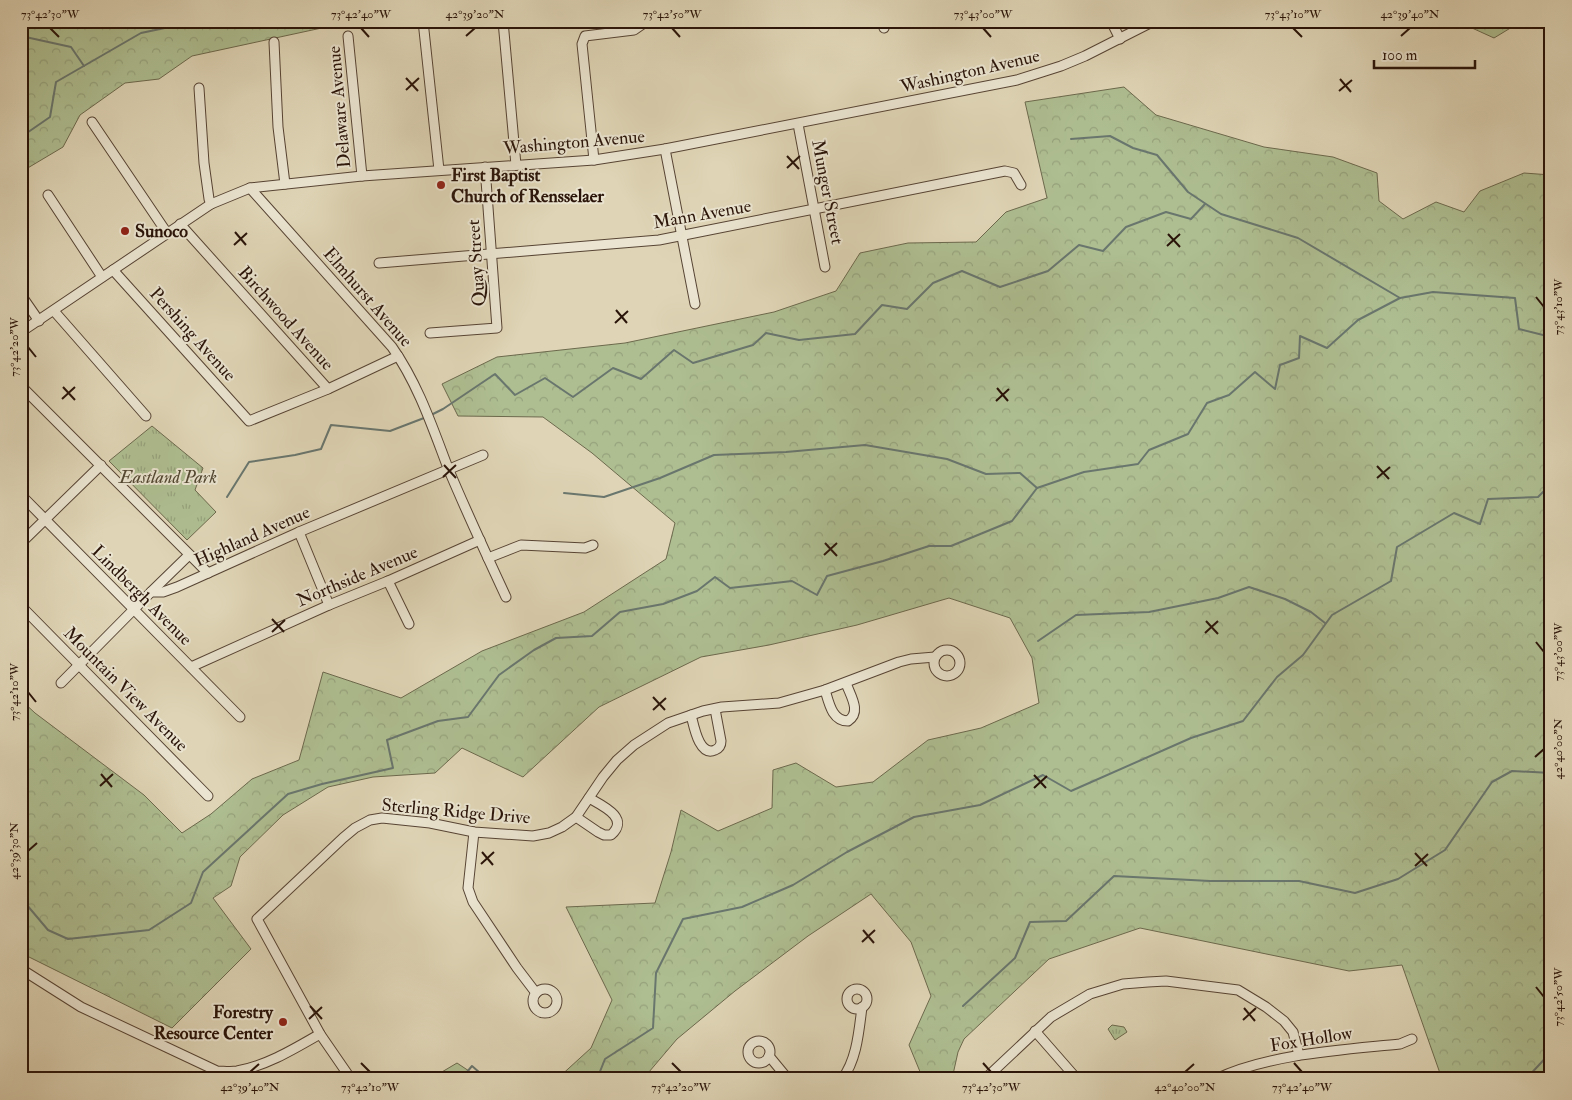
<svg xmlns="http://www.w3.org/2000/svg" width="1572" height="1100" font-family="'IM FELL Double Pica',serif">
	<defs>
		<pattern id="forest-crowns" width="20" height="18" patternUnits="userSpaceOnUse" patternTransform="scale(1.25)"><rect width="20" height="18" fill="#aebe91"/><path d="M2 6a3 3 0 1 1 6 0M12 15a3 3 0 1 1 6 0" fill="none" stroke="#96a27c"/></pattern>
		<pattern id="park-tufts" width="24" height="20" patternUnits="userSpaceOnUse" patternTransform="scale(1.25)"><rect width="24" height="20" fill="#aebe91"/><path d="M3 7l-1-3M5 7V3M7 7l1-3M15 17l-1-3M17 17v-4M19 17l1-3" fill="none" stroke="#96a27c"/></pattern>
	</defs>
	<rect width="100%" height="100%" fill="#dfd5b6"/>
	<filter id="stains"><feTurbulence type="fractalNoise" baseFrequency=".004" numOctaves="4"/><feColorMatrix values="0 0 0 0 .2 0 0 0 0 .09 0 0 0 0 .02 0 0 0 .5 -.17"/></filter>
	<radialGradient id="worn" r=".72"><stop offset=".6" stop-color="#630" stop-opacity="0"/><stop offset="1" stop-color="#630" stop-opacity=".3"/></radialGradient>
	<g fill="url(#forest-crowns)" stroke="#6c694d">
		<path d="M21 21H354L192 56 159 79 125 83 80 115 63 147 21 172Z"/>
		<path d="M1460 21H1522L1494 38 1461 23Z"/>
		<path d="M1124 87 1156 115 1264 147 1333 157 1377 173 1379 201 1403 219 1436 202 1464 212 1480 191 1524 173 1551 175V1079H1442L1402 965 1349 971 1140 928 1049 959 964 1039 958 1052 952 1079H923L909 1045 931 996 911 942 871 894 808 936 735 991 677 1039 643 1079H557L591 1048 612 1000 566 907 655 903 671 852 681 810 718 831 772 808 773 770 796 763 836 787 873 782 928 740 981 728 1039 703 1032 658 1010 618 949 598 857 625 769 645 701 657 599 707 523 777 462 748 435 773 373 777 328 787 283 815 240 857 231 886 213 898 251 949 172 1028 27 956 21 949V700L35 713 144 795 182 833 211 814 252 779 299 760 323 672 401 698 482 651 584 612 666 559 675 523 592 453 543 417 458 416 442 384 497 357 625 343 774 312 836 291 860 253 908 243 976 242 1006 212 1047 198 1025 102Z"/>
		<path d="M457 1063 481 1079H430Z"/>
	</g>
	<g fill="url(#park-tufts)" stroke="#6c694d">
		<path d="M152 426 203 468 195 490 216 512 187 540 109 461Z"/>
		<path d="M1112 1025 1124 1027 1127 1032 1115 1040 1108 1029Z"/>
	</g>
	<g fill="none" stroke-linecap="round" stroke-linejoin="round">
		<g stroke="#69766e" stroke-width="2">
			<path d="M21 36 71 47 84 66"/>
			<path d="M21 137 50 117 56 82 141 33 198 21"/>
			<path d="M1071 139 1110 136 1133 148 1157 155 1188 192 1221 214 1298 238 1400 298 1433 292 1515 298 1519 329 1551 337"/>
			<path d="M431 415 443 409 495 374 515 395 545 378 573 397 613 368 641 379 674 350 693 363 753 345 766 333 799 340 855 334 882 305 907 309 933 283 962 271 1000 287 1048 271 1079 245 1103 251 1126 227 1166 212 1191 219 1205 204"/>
			<path d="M564 493 604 497 660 478 714 455 786 452 865 445 947 459 986 474 1020 473 1037 488"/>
			<path d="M227 497 249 462 295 455 321 449 331 425 390 431 424 418"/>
			<path d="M1038 641 1076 615 1149 612 1218 598 1249 587 1285 599 1311 612 1325 623"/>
			<path d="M21 898 48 930 68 939 149 930 191 903 203 872 288 794 322 784 393 768 387 740 438 721 468 717 499 675 534 650 556 638 592 636 620 612 663 604 697 591 715 577 730 588 792 581 817 595 827 576 883 561 929 546H951L1012 521 1037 488 1084 472 1138 464 1149 450 1188 434 1207 403 1229 395 1255 372 1275 389 1280 365 1299 358 1300 336 1327 348 1358 320 1400 298"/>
			<path d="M963 1006 1015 958 1030 922 1066 921 1114 876 1210 881H1299L1355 893 1398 879 1445 850 1492 782 1512 771 1551 773"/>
			<path d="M461 1079 472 1066 487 1079"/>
			<path d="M597 1079 605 1059 653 1028 656 973 683 919 742 907 793 885 847 852 914 817 980 805 1043 775 1071 791 1191 738 1243 721 1277 677 1303 655 1332 615 1391 581 1397 547 1454 513 1480 524 1488 499 1538 497 1551 484"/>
			<path d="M1526 1079 1551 1052"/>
		</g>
		<g stroke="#574434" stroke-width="11">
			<g id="minor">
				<path d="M423 21 439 170"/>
				<path d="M503 21 516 165"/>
				<path d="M882 21 884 28"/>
				<path d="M1111 21 1120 39"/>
				<path d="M348 36 362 176"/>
				<path d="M274 42 278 127 285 184"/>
				<path d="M199 88 204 163 209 199 211 204"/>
				<path d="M92 122 167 233"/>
				<path d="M798 124 825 267"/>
				<path d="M665 149 695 304"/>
				<path d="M594 160 582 44 585 36 634 30 647 21"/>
				<path d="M250 188 392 347C418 384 432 426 448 468 466 511 486 554 506 597"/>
				<path d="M48 195 102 277"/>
				<path d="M180 224 328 389"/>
				<path d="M379 263 659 240 1005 171 1014 173 1021 185"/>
				<path d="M113 270 249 421 328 389 398 356"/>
				<path d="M21 295 39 321"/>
				<path d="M54 311 146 416"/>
				<path d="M21 332 211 204 250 188 362 176 594 160 665 149 1017 80 1061 66 1085 56 1154 21"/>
				<path d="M430 333 497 328 485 167"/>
				<path d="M21 386 208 573"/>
				<path d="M21 495 240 717"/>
				<path d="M299 532 329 605"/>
				<path d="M21 543 101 465"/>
				<path d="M488 558 521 545 585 548 593 545"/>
				<path d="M388 581 409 624"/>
				<path d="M151 592 189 555"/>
				<path d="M21 606 208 796"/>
				<circle cx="947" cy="663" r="13"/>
				<path d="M191 667 329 605 388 581 480 540"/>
				<path d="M61 683 151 592H163L177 587 299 532 483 455"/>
				<path d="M825 690C829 703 832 721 848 721 862 712 850 695 846 683"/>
				<path d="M691 715C694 726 699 757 715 750 720 748 721 745 721 741L715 709"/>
				<path d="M576 817 598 832 604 835H611C630 818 603 806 589 798"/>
				<path d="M474 832 468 888 473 902 517 968 536 993"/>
				<path d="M21 969 81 1007 217 1071C223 1071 230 1072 237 1071 266 1066 294 1049 320 1034"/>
				<circle cx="545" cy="1001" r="12"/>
				<circle cx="857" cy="999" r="10"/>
				<path d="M1035 1031 1077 1079"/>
				<circle cx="759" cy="1052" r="11"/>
				<path d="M769 1056 788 1079"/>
				<path d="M351 1079 320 1034 257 919 343 838 355 828 370 820 382 818 430 823 474 832 533 836 549 833 562 827 576 817 603 777 617 760 634 745 668 723 703 711 722 707 779 703 825 690 899 662 911 659 935 657"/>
				<path d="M842 1079C857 1060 859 1030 862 1007"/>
				<path d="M985 1079 1051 1017 1090 994 1123 984 1148 982 1166 981 1238 990 1266 1007 1284 1021 1293 1032 1299 1055"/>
				<path d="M1216 1079C1268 1054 1342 1050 1400 1044L1412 1039"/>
			</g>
		</g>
		<use href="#minor" stroke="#eae4d0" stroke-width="9"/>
	</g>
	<path fill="none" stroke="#2a1409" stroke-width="2" d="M50 28 59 37M361 28 369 37M672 28 680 37M983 28 991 37M1293 28 1302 37M466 36 475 28M1401 36 1410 28M406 78 418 91M1340 79 1351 92M406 90 419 78M1339 91 1352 80M787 156 799 169M787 168 800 156M235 232 246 245M1168 234 1180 247M234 245 247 233M1167 246 1180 234M1536 297 1544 307M616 310 627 323M615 323 628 311M28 347 36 357M63 387 75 400M997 388 1008 401M62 399 75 387M996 401 1009 389M444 465 456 478M1377 466 1389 479M443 477 456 465M1377 478 1390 467M825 543 837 556M824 555 837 543M272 619 284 632M1206 621 1218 634M272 632 285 620M1205 633 1218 621M1536 642 1544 652M28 692 36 702M653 697 665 710M653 710 666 698M1535 757 1544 749M101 774 112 787M1034 775 1046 788M100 786 113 774M1034 788 1047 776M28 851 37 843M482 852 493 865M1415 853 1427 866M481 864 494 852M1415 866 1428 854M863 930 874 943M862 942 875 930M1536 987 1544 997M310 1006 322 1019M1244 1008 1255 1021M309 1019 322 1007M1243 1020 1256 1008M361 1063 370 1072M672 1063 681 1072M983 1063 991 1072M1294 1063 1302 1072M250 1072 259 1064M1185 1072 1194 1064"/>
	<g fill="#8f2418" stroke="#eae4d0" stroke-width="2">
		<circle cx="441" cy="185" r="5"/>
		<circle cx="125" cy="231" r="5"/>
		<circle cx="283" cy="1022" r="5"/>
	</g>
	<g text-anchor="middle" stroke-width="4" stroke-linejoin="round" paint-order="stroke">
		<g font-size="18" fill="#2a1409" stroke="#eae4d0">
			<text transform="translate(970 71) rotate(-13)" y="6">Washington Avenue</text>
			<text transform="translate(339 107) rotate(-95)" y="6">Delaware Avenue</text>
			<text transform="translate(574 142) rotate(-5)" y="6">Washington Avenue</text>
			<text transform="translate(828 192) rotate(79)" y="6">Munger Street</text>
			<text transform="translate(702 214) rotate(-10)" y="6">Mann Avenue</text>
			<text transform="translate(476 263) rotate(-94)" y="6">Quay Street</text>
			<text transform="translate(368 297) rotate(49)" y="6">Elmhurst Avenue</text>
			<text transform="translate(286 318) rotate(48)" y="6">Birchwood Avenue</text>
			<text transform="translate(193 334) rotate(48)" y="6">Pershing Avenue</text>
			<text transform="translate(252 536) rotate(-24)" y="6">Highland Avenue</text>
			<text transform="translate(357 576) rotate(-23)" y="6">Northside Avenue</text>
			<text transform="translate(142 595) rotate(45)" y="6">Lindbergh Avenue</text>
			<text transform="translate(126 689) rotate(45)" y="6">Mountain View Avenue</text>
			<text transform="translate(456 811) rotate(5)" y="6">Sterling Ridge Drive</text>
			<text transform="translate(1311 1039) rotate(-9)" y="6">Fox Hollow</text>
		</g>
		<g font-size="18" font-weight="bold" fill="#2a1409" stroke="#eae4d0" text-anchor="start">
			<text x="451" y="181">First Baptist<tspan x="451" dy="21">Church of Rensselaer</tspan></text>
			<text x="135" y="237">Sunoco</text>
			<text x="273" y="1018" text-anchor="end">Forestry<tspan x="273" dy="21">Resource Center</tspan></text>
		</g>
		<g font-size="18" font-style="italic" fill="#524732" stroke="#eae4d0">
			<text x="168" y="483">Eastland Park</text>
		</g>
	</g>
	<rect width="1572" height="1100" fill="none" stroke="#dfd5b6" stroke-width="55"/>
	<path d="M1374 60v8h101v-8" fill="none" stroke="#2a1409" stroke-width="2.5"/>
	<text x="1382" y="60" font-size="15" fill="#2a1409" stroke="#eae4d0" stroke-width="4" paint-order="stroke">100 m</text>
	<rect x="28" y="28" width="1516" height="1044" fill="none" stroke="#2a1409" stroke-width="2"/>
	<g font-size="12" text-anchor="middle" fill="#2a1409">
		<text x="50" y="18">73°42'30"W</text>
		<text x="361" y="18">73°42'40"W</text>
		<text x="475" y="18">42°39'20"N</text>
		<text x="672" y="18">73°42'50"W</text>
		<text x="983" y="18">73°43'00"W</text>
		<text x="1293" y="18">73°43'10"W</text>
		<text x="1410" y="18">42°39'40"N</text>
		<text transform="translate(1558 307) rotate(-90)" y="4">73°43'10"W</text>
		<text transform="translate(14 347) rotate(-90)" y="4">73°42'20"W</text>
		<text transform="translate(1558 652) rotate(-90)" y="4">73°43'00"W</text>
		<text transform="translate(14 692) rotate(-90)" y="4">73°42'10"W</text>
		<text transform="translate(1558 749) rotate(-90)" y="4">42°40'00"N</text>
		<text transform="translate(14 851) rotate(-90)" y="4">42°39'30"N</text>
		<text transform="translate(1558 997) rotate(-90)" y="4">73°42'50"W</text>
		<text x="250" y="1091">42°39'40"N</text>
		<text x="370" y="1091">73°42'10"W</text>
		<text x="681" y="1091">73°42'20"W</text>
		<text x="991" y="1091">73°42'30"W</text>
		<text x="1185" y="1091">42°40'00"N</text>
		<text x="1302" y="1091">73°42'40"W</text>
	</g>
	<rect width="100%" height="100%" filter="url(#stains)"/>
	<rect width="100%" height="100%" fill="url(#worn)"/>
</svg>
